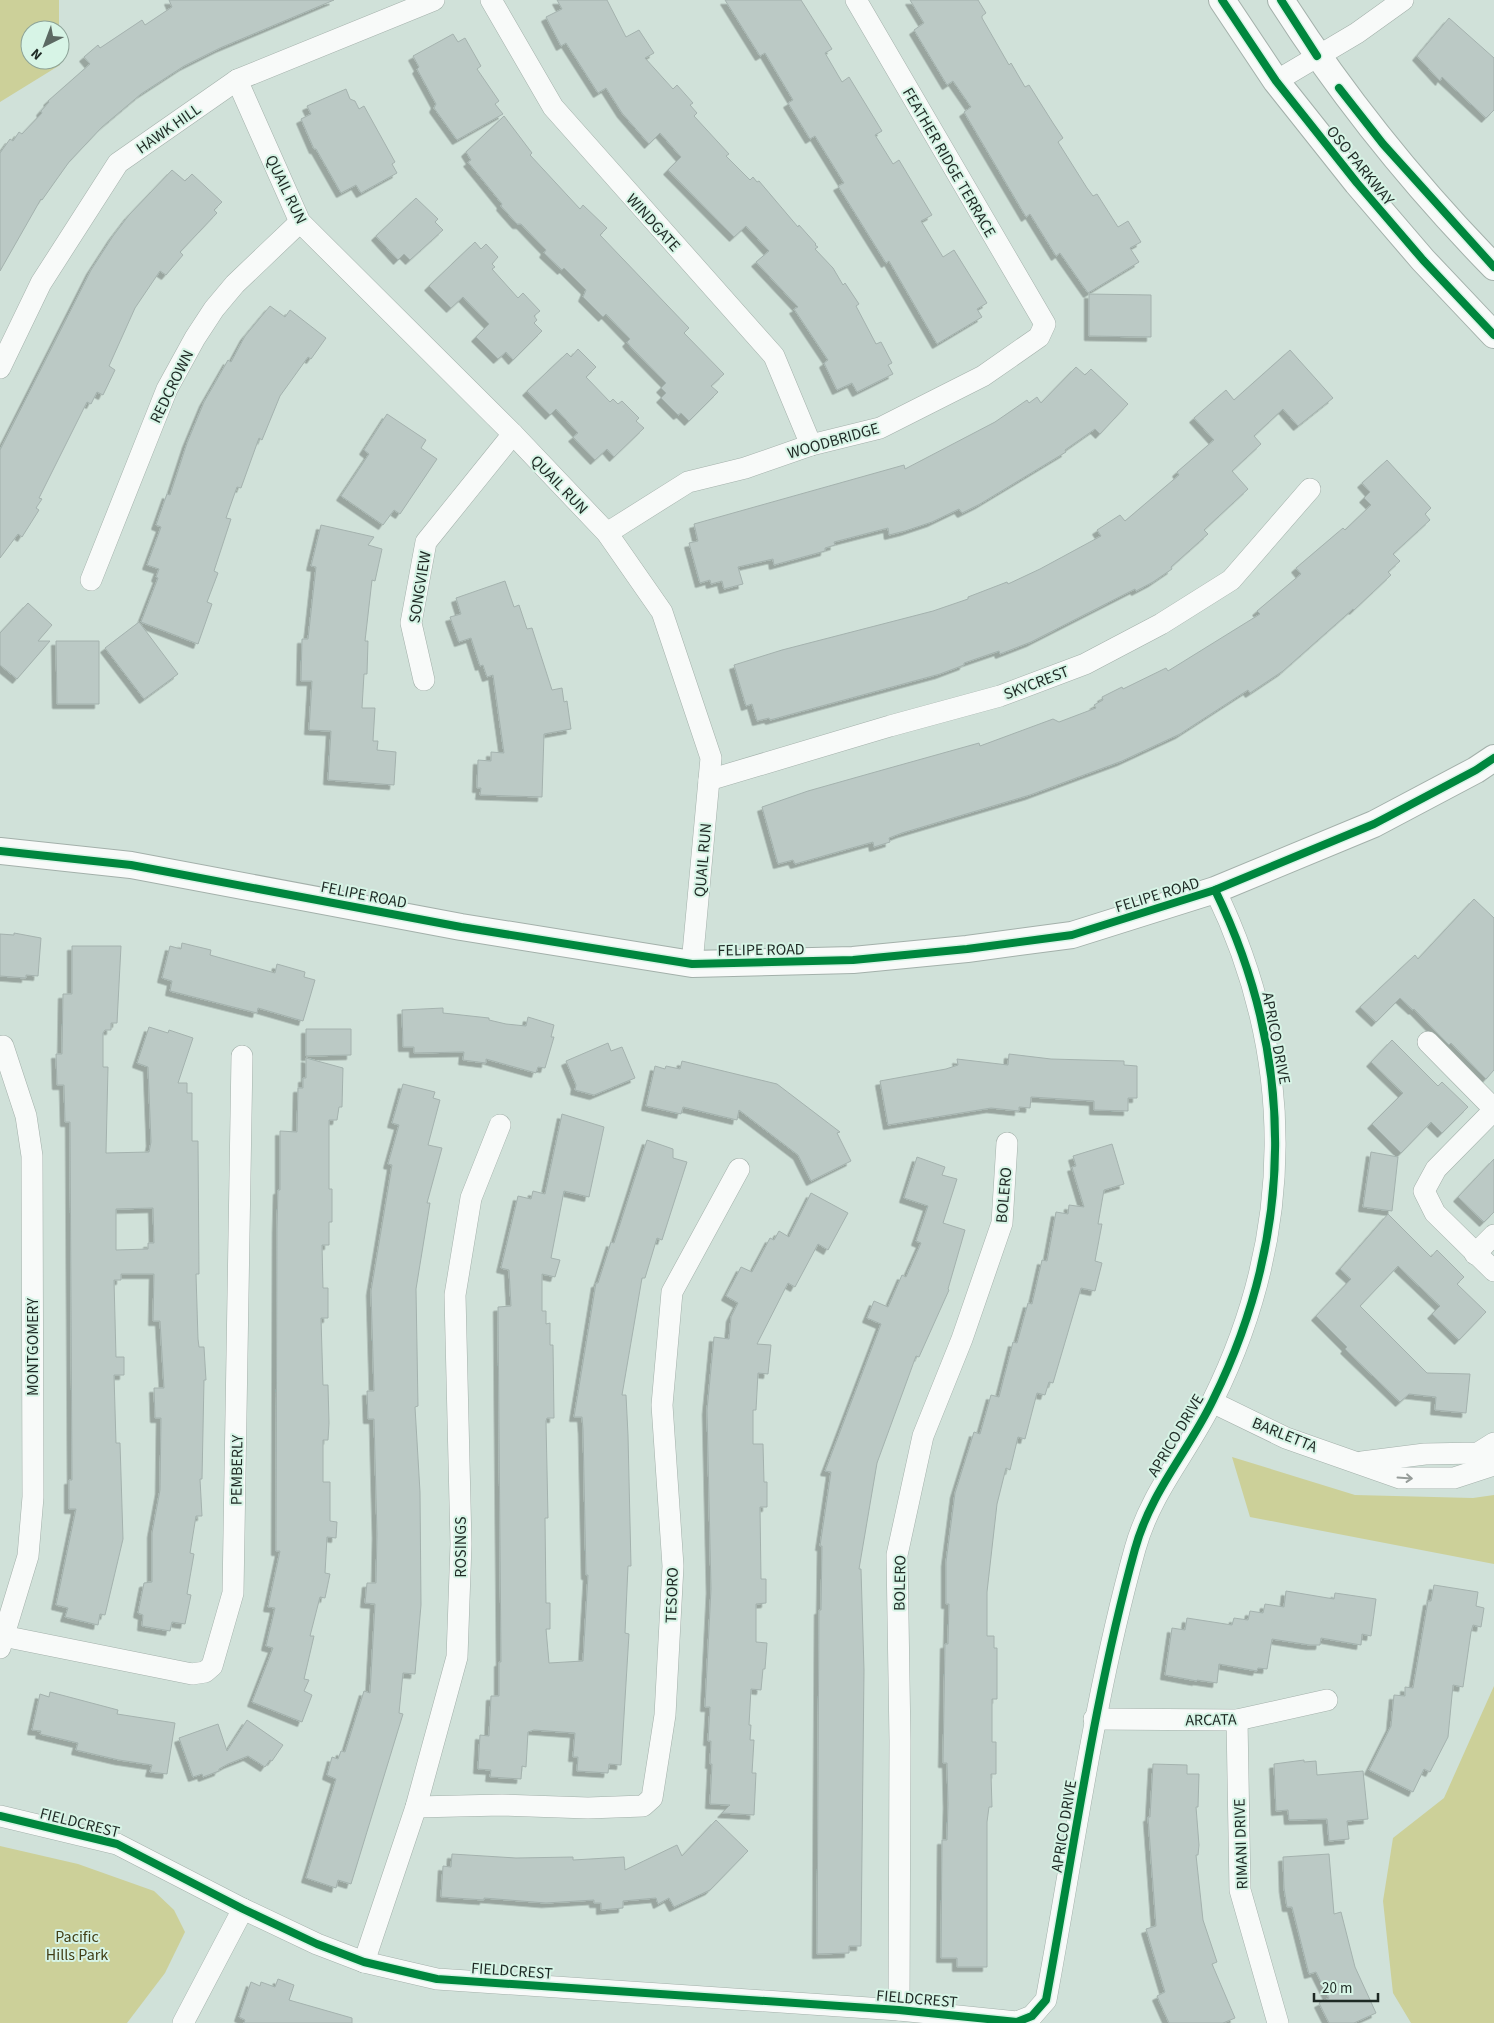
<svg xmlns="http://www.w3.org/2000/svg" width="1494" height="2023" font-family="'Source Sans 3',sans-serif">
	<defs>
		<filter id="shadow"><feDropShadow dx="-4.5" dy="4.5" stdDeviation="0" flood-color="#0004"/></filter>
	</defs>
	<rect width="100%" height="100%" fill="#d0e1d9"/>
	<g fill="#ccd099">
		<path d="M0 0H59V30H30V60H60V65L0 102Z"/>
		<path d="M1232 1457 1355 1495 1473 1498 1494 1495V1564L1250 1517Z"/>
		<path d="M1494 1686V2023H1411L1393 1993 1383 1901 1393 1838 1444 1798Z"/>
		<path d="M0 1846 78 1864 154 1891 174 1910 185 1932 165 1973 127 2023H0Z"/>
	</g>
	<g fill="#bbc9c5" stroke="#a4b2ae" fill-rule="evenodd" filter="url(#shadow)">
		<path d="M169 0H334L220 48 184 66 141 94 102 127 69 162 42 200 41 199 0 271V153L10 139 13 141 19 132 22 134 42 113 41 111 49 102 48 101 90 64 84 57 98 45 100 48 142 20 145 25 172 7Z"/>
		<path d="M557 0H607L626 37 639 30 654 53 645 58 673 89 677 85 693 103 690 105 697 113 694 116 729 154 726 156 750 180 753 177 757 182 759 181 798 227 799 225 816 244 815 245 818 247 815 249 833 268 843 285 845 283 859 304 856 306 876 344 881 342 892 363 888 365 893 374 857 392 852 383 837 390 824 363 828 360 794 309 798 307 756 262 769 251 746 226 734 237 668 170 681 157 660 133 649 144 622 113 606 88 598 93 566 43 561 46 546 17 562 9Z"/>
		<path d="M725 0H801L832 49 825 53 842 82 849 77 882 131 875 135 893 164 899 160 932 215 921 221 943 257 954 250 987 303 977 309 982 317 937 344 889 261 886 263 838 186 844 183 815 136 810 139 788 103 793 100 765 53 760 56Z"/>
		<path d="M910 0H978L986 13 982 16V18L1009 65 1011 63 1025 87 1029 85 1053 123 1063 138 1058 142 1087 188 1093 196 1097 194 1118 227 1128 221 1141 242 1130 248 1139 262 1088 293 1060 253 1056 256 1030 214 1026 217 964 112 971 107 953 81 947 85 914 30 924 23Z"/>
		<path d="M1449 18 1494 58V110L1486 118 1442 77 1440 81 1417 56Z"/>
		<path d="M453 34 458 42 465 38 481 66 477 69 499 101 495 104 503 114 457 140 434 108 436 104 417 69 419 67 413 56Z"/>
		<path d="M346 89 350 99 355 101 359 109 364 106 395 162 392 164 397 173 361 193 356 185 341 193 316 149H314L301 119 311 114 307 106Z"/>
		<path d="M504 116 532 153 530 155 580 209 583 205 607 228 600 235 689 328 684 333 724 374 711 386 718 392 689 421 681 413 678 415 661 398 666 393 661 388 666 383 630 346 627 342 630 339 606 314 603 317 583 297 586 290 564 268 562 270 544 253 546 250 521 224H517L501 206 502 204 468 162 471 160 466 152Z"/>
		<path d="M172 170 185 181 192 174 222 202 214 210 217 213 180 252 183 255 166 275 160 271 135 308 109 366 115 370 103 395 97 392 91 404 87 402 39 498 42 499 36 508 39 510 22 537 18 534 0 558V450L91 270 113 236 129 215Z"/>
		<path d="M416 198 438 219 435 222 443 230 410 260 404 254 398 260 376 236Z"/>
		<path d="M475 242 481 249 486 244 498 257 492 264 495 267 492 269 518 298 523 293 540 311 534 316 537 320 534 323 542 331 513 360 506 352 498 359 476 337 489 324 463 297 451 308 429 286Z"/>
		<path d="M1089 294 1151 295V337L1089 336Z"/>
		<path d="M270 306 285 317 290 310 326 338 311 359 308 357 280 396 262 440 259 438 241 488 237 487 226 518 231 519 214 571 218 573 207 602 212 604 198 644 141 622 158 578 156 577 159 569 147 565 161 527 156 525 167 494 170 495 187 443 204 402 228 360 231 362 245 336Z"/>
		<path d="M578 349 596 367 586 377 610 402 613 399 618 404 622 401 639 418 636 421 644 428 614 457 607 449 595 460 573 437 578 433 556 409 550 415 527 391 567 353 571 357Z"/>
		<path d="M1290 350 1333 398 1298 426 1283 409 1254 436 1261 444 1232 471 1248 489 1204 530 1208 534 1171 567 1172 569 1153 582 1136 591 1135 589 1031 642 1000 654 999 651 964 663V665L940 674 770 720 769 718 757 721 752 704 746 706 734 665 782 650 933 611 968 599V597L1007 582 1008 584 1040 569 1101 536 1097 530 1120 515 1125 521 1179 475 1177 472 1214 440 1194 418 1226 390 1234 400Z"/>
		<path d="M1076 367 1085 375 1091 369 1128 404 1100 434 1095 429 1065 450 1066 452 980 504 962 513 959 509 932 522 905 531 889 535 888 528 834 542 835 545 825 548V551L774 565 773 559 738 567 743 584 724 589 722 581 711 584 710 580 700 583 689 543 698 541 694 524 904 465 905 469 995 422 1027 400 1029 403 1037 397 1041 403Z"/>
		<path d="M387 414 426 440 421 448 437 459 400 514 394 510 383 525 341 496 369 454 364 450Z"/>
		<path d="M1387 460 1431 508 1425 514 1430 520 1393 554 1400 561 1388 572 1391 575 1354 610 1353 609 1283 671 1250 693 1248 690 1180 734 1122 761 1030 795 902 833 889 838 890 842 874 847 873 842 795 864 793 860 778 864 762 807 808 791 886 769 979 743 980 746 1053 719 1059 722 1096 708 1094 705 1103 700 1102 697 1122 687 1123 689 1166 668 1168 671 1260 614 1257 611 1301 574 1296 568 1343 528 1345 530 1371 505 1364 498 1370 492 1362 483Z"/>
		<path d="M321 525 374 537 368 545 382 549 375 581 372 580 365 641H368L367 674H364L362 708H375L373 741H378L377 750 396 752 394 785 328 780 331 731 309 730 312 681H301L302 639H308L316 567 311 566Z"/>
		<path d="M505 581 514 607 519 605 527 629 532 628 552 690 562 688 564 702 567 701 571 729 544 734 542 797 480 795 481 788H477L478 760 491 761V752L504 753 493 675 487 677 483 665 480 666 471 638 459 642 450 617 461 614 456 598Z"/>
		<path d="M28 603 52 625 38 641H50L17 679 0 665V633Z"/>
		<path d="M139 622 178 674 144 699 105 648Z"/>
		<path d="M56 641H99V704H57Z"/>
		<path d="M1474 899 1494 918V1070L1486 1079 1451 1043 1449 1045 1414 1009 1413 1010 1400 998 1376 1022 1360 1007 1415 955 1418 959Z"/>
		<path d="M14 933 41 938 38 976 26 975V978L0 976V934L14 935Z"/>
		<path d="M182 943 211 950 210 955 275 973 277 964 305 972 304 977 315 980 303 1021 258 1008 257 1013 170 991 172 981 162 978 170 946 181 949Z"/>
		<path d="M72 946H121L117 1023H111V1030H105L103 1033V1067H108L106 1153 149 1152 151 1142 148 1067 137 1063 149 1027 168 1033 169 1030 193 1038 178 1083H187V1093H192V1141H198L199 1274H196L198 1339 199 1347H204L206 1380H204L202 1479H200L202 1516H196L190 1553 194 1554 187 1594 191 1595 185 1624 172 1622 170 1631 142 1626 143 1615 138 1613 144 1583 152 1582V1533L160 1490 161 1418H155L154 1388H164L160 1321H153L154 1274H121V1280H114L116 1357H124V1375H114L116 1443H120L123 1539 105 1615 100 1614 98 1625 65 1617 68 1608 56 1605 76 1509H69V1480H72L70 1122H65L64 1085H57L56 1054H62L63 994H72ZM153 1208 154 1243H148V1249L116 1250V1209Z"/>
		<path d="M443 1008V1013L489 1018V1020L506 1024 526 1026 528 1017 554 1025 551 1037H554L545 1068 538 1067 536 1073 486 1059V1063L463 1060 464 1052 414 1053V1047H403L402 1010Z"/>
		<path d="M306 1029H351V1055L306 1056Z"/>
		<path d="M1392 1040 1438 1086 1442 1082 1468 1107 1442 1133 1431 1122 1401 1153 1372 1124 1403 1093 1371 1062Z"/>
		<path d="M608 1043 611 1051 622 1047 635 1078 594 1095 575 1090 576 1085 566 1061Z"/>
		<path d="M1009 1054 1051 1059 1124 1061V1065L1137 1066V1098H1128V1111L1094 1110V1101L1031 1097 1030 1108 1019 1107V1111L991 1108 888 1125 880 1081 946 1069 958 1065 957 1059 1008 1065Z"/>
		<path d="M306 1058 343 1068 342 1107H339L337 1120H329V1189H332V1222H329V1245H322L323 1288H328V1318H321L323 1385H328L329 1423 328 1440H323V1482H330V1521L337 1522 336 1538 327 1537 325 1573 330 1574 325 1598 320 1597 310 1636H314L304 1679 309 1680 304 1691 312 1695 302 1722 252 1702 273 1648 266 1646 275 1608 268 1607 280 1551H276L277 1228 278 1190H280V1131L297 1132 298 1088H303V1078H306Z"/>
		<path d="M682 1061 777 1084 840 1132 837 1133 851 1161 811 1181 798 1155 739 1110 737 1120 683 1107 681 1114 646 1106 655 1066 665 1069 666 1066 680 1069Z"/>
		<path d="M403 1084 435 1092 433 1098 440 1100 428 1145 442 1148 427 1203H430L416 1289 418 1406 415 1407 420 1492 421 1605 415 1674 403 1673 399 1713 403 1714 351 1884 338 1880 336 1888 306 1878 336 1779 327 1775 332 1757 338 1759 341 1751 345 1752 364 1691 370 1693 375 1604 365 1603 367 1583H376L377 1534 374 1419H368L367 1391H374L371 1291 392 1165 388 1164 399 1125 392 1123Z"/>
		<path d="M562 1114 604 1127 589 1197 564 1191 551 1258 560 1260 555 1277 542 1274V1311H546V1324L550 1323V1345H553L554 1418H547L546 1421 548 1518H545L546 1603H550V1629H546L549 1663 583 1661 588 1575H586L583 1429 582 1417H574L596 1283H598L611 1242 614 1243 647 1140 673 1149V1158L687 1162 662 1240 657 1238 645 1278H642L622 1395H626L628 1435 631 1566H628L625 1633 629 1634 621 1765 609 1764 608 1773 577 1771 578 1757H573L575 1733 534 1730 528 1732 526 1767 522 1766 521 1779 490 1777 491 1770 478 1769 480 1735 489 1736 491 1696H499V1662H501L498 1307 511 1306 509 1270 501 1268 518 1196 531 1199 533 1191 545 1194Z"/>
		<path d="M1112 1144 1124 1184 1104 1190 1098 1224H1102L1095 1261 1102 1263 1095 1291 1081 1288 1053 1383 1049 1382 1045 1395 1037 1393 1025 1439 1018 1437 1010 1470 1006 1468 997 1504 987 1592V1636H994V1648H997V1699H992V1742H996V1774H991L992 1807H989L987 1822V1967H957V1958H941L942 1840H947L948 1804 947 1763H943L945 1644H948L949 1604H946V1562L955 1493 974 1432 980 1434 991 1395 999 1397 1013 1342 1017 1343 1028 1303 1032 1304 1042 1260 1047 1261 1056 1212 1068 1214 1069 1205 1084 1207 1072 1167 1076 1166 1073 1156Z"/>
		<path d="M1371 1152 1398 1157 1392 1211 1363 1207Z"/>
		<path d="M917 1157 945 1167 942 1175 957 1179 943 1223 965 1230 948 1289 949 1290 919 1357 916 1356 877 1463 859 1569H861L864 1670 861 1946H849V1953L817 1954 819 1610H821L822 1546H820L831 1472 825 1471 881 1324 867 1318 874 1301 888 1307 902 1275 906 1277 921 1243 916 1241 928 1206 904 1198Z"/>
		<path d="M1494 1159V1212L1484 1222 1458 1197Z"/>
		<path d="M811 1193 848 1213 828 1250 818 1244 795 1287 788 1283 757 1344 771 1345 768 1374 758 1373 756 1410H753V1444H763L764 1482H767V1507H760L761 1579H766V1603L756 1604V1642L767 1643 765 1669H763L761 1690 751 1689 749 1725H751L750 1740H754L752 1773H756L754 1815 722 1813 730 1805 710 1804 712 1764H710L711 1741H708L710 1707H705L711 1589 707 1410 714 1337 729 1339 731 1317 738 1303 726 1296 741 1267 752 1272 770 1238 774 1240 779 1231 789 1237Z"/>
		<path d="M1388 1214 1431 1257 1437 1250 1464 1277 1457 1284 1486 1312 1459 1340 1432 1314 1440 1306 1398 1266 1360 1306 1427 1373 1470 1374 1466 1413 1435 1410 1436 1397 1409 1394 1400 1402 1345 1349 1347 1347 1316 1316 1351 1279 1340 1269Z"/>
		<path d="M1434 1585 1478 1592 1476 1606 1484 1608 1481 1627 1473 1625 1471 1632 1463 1687 1453 1685 1448 1737 1430 1772 1424 1769 1413 1792 1369 1770 1391 1726 1394 1695 1405 1696V1687L1413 1688 1428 1601H1431Z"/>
		<path d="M1286 1591 1334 1599 1335 1593 1376 1599 1371 1636 1362 1634 1361 1645 1321 1638 1320 1645H1310L1272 1639 1267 1669 1258 1668 1257 1671 1219 1664 1217 1683 1197 1680V1681L1165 1675 1172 1628 1185 1630 1187 1618 1232 1625 1234 1618 1248 1620 1250 1611 1263 1613 1265 1604 1284 1607Z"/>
		<path d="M50 1692 118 1710 117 1714 175 1723 167 1774 150 1772 152 1765 119 1760 76 1750 78 1743 40 1734 41 1731 32 1730 40 1694 49 1697Z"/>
		<path d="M247 1720 283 1745 272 1761 270 1760 265 1767 248 1756 228 1764 219 1769V1771L203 1777 202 1774 193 1777 179 1738 218 1724 227 1751Z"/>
		<path d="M1304 1760V1762L1316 1761 1317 1775 1363 1771 1368 1819 1347 1821 1349 1839 1329 1841 1327 1819 1289 1820 1288 1810 1276 1811 1274 1764Z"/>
		<path d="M1153 1764 1187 1765V1774H1199L1198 1807H1196L1199 1845 1198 1855H1196L1203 1920 1217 1962 1212 1964 1235 2018 1223 2023H1169L1157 1996 1165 1992 1146 1929 1156 1926 1148 1817H1150Z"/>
		<path d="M716 1820 748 1851 710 1890 674 1907 669 1898 658 1904 656 1898 623 1901V1908L601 1910V1903H594V1900L546 1903 484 1898V1900L441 1897 443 1866 451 1867 452 1854 516 1858 573 1857V1860L624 1857 625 1870 677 1845 682 1856Z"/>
		<path d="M1329 1854 1334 1914 1341 1912 1355 1967 1376 2013 1354 2023H1329L1319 2003 1329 1998 1316 1972 1309 1974 1292 1907H1287L1284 1888 1283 1857Z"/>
		<path d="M278 1979 294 1985 289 2000 352 2018V2023H244L245 2020 239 2017 251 1982 260 1986 261 1982 275 1987Z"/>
	</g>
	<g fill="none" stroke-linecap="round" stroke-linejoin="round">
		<g stroke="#a3b0aa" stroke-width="22">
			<g id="minor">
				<path d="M491 0 553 107 774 356 811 445"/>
				<path d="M237 80 300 222 513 434 607 533 662 612 711 758 692 964"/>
				<path d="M1276 81 1357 33 1403 0"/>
				<path d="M0 368 41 283 118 163 237 80 434 0"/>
				<path d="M607 533 688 482 745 468 811 445 880 428 983 376 1039 337 1045 324 856 0"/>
				<path d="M91 580 167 389 195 338 214 309 235 284 300 222"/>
				<path d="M424 680 411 623 426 542 513 434"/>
				<path d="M709 780 890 726 1000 696 1085 664 1161 624 1231 580 1310 489"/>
				<path d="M1428 1042 1494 1109"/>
				<path d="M1494 1110 1436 1169 1424 1191 1435 1213 1494 1271"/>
				<path d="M1475 1254 1494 1235"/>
				<path d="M1212 1402 1286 1438 1400 1478H1454L1494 1465"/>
				<path d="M1362 1462 1425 1454 1478 1453 1494 1443"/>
				<path d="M3 1636 192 1674 205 1672 212 1666 233 1593 242 1056"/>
				<path d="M0 1648 28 1556 33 1497 32 1156 26 1116 3 1046"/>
				<path d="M1094 1719 1237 1720 1327 1700"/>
				<path d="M1237 1720 1240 1890 1278 2023"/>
				<path d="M416 1807 502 1805 588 1808 643 1806 652 1798 665 1715 673 1566 662 1405 672 1292 739 1169"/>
				<path d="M0 1816 117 1844 243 1909 317 1944 364 1962 437 1979 899 2010 1017 2022 1032 2016 1046 2000C1074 1849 1094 1697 1135 1549 1151 1491 1188 1452 1213 1400 1295 1234 1296 1057 1215 890"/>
				<path d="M364 1962 416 1807 457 1657 461 1544 455 1295 471 1198 500 1125"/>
				<path d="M899 2010 900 1741 897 1555 923 1436 962 1339 1002 1223 1007 1143"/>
				<path d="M183 2023 243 1909"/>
			</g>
		</g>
		<g stroke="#a3b0aa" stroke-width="28">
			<g id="major">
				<path d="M1222 0 1276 81 1357 183 1423 260 1494 335"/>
				<path d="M1281 0C1343 97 1414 185 1494 267"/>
				<path d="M0 851 131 865 461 927 692 964 853 960 967 949 1072 935 1215 890 1374 824 1476 770 1494 758"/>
			</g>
		</g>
		<use href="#minor" stroke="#f8faf9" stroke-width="21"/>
		<use href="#major" stroke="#f8faf9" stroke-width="26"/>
		<g stroke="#d7f4e6" stroke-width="11">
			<g id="cycleway">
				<path d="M1222 0 1276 81 1357 183 1423 260 1494 335"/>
				<path d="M1281 0 1317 56"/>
				<path d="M1339 88 1383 144 1494 267"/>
				<path d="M0 851 131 865 461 927 692 964 853 960 967 949 1072 935 1215 890 1374 824 1476 770 1494 758"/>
				<path d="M0 1816 117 1844 243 1909 317 1944 364 1962 437 1979 899 2010 1017 2022 1032 2016 1046 2000C1074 1849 1094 1697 1135 1549 1151 1491 1188 1452 1213 1400 1295 1234 1296 1057 1215 890"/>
			</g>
		</g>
		<use href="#cycleway" stroke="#00873e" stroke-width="8"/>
	</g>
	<defs><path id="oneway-shaft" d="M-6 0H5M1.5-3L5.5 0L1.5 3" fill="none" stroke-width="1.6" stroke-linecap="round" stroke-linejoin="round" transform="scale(1.25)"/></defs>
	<use stroke="#969c99" href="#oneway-shaft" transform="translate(1405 1478) rotate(4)"/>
	<g text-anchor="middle" stroke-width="4" stroke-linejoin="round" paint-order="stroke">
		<g font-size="16" fill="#1e2924" stroke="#d7f4e6">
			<text transform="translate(168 128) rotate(-35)" y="6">HAWK HILL</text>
			<text transform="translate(950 162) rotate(60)" y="6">FEATHER RIDGE TERRACE</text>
			<text transform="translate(1361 165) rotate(51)" y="6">OSO PARKWAY</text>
			<text transform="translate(287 189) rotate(64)" y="6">QUAIL RUN</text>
			<text transform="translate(654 222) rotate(48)" y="6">WINDGATE</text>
			<text transform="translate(171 386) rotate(-64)" y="6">REDCROWN</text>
			<text transform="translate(833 440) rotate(-16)" y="6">WOODBRIDGE</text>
			<text transform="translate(560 484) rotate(46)" y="6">QUAIL RUN</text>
			<text transform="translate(419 587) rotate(-81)" y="6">SONGVIEW</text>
			<text transform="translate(1036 682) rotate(-21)" y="6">SKYCREST</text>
			<text transform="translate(702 860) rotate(-85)" y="6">QUAIL RUN</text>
			<text transform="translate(364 894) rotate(11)" y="6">FELIPE ROAD</text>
			<text transform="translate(1157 894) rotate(-17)" y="6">FELIPE ROAD</text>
			<text transform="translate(761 949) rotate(-1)" y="6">FELIPE ROAD</text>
			<text transform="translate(1277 1038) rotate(79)" y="6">APRICO DRIVE</text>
			<text transform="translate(1003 1195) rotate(-85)" y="6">BOLERO</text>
			<text transform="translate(32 1347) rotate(-90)" y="6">MONTGOMERY</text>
			<text transform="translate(1285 1434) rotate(22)" y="6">BARLETTA</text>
			<text transform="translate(1175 1435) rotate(-59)" y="6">APRICO DRIVE</text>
			<text transform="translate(236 1470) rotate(-89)" y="6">PEMBERLY</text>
			<text transform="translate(460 1547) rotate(-90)" y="6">ROSINGS</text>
			<text transform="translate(899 1583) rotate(-89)" y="6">BOLERO</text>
			<text transform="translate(671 1595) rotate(-88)" y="6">TESORO</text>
			<text transform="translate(1211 1719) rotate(-1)" y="6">ARCATA</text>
			<text transform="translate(80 1822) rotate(14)" y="6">FIELDCREST</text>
			<text transform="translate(1063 1826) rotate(-81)" y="6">APRICO DRIVE</text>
			<text transform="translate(1240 1844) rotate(-92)" y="6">RIMANI DRIVE</text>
			<text transform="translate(512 1970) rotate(4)" y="6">FIELDCREST</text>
			<text transform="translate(917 1998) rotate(5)" y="6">FIELDCREST</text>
		</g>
		<g font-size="16" fill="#413e15" stroke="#d7f4e6">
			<text x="77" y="1942">Pacific<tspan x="77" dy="18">Hills Park</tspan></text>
		</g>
	</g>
	<g transform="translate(45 45) rotate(222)"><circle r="24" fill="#d7f4e6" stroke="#8da398"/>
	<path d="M0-4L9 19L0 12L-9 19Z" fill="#5c6963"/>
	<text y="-8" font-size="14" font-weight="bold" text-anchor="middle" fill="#1e2924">N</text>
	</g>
	<path d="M1314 1993v8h64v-8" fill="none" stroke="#1e2924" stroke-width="2.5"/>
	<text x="1322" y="1993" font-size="15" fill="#1e2924" stroke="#d7f4e6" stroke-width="4" paint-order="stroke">20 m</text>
</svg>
